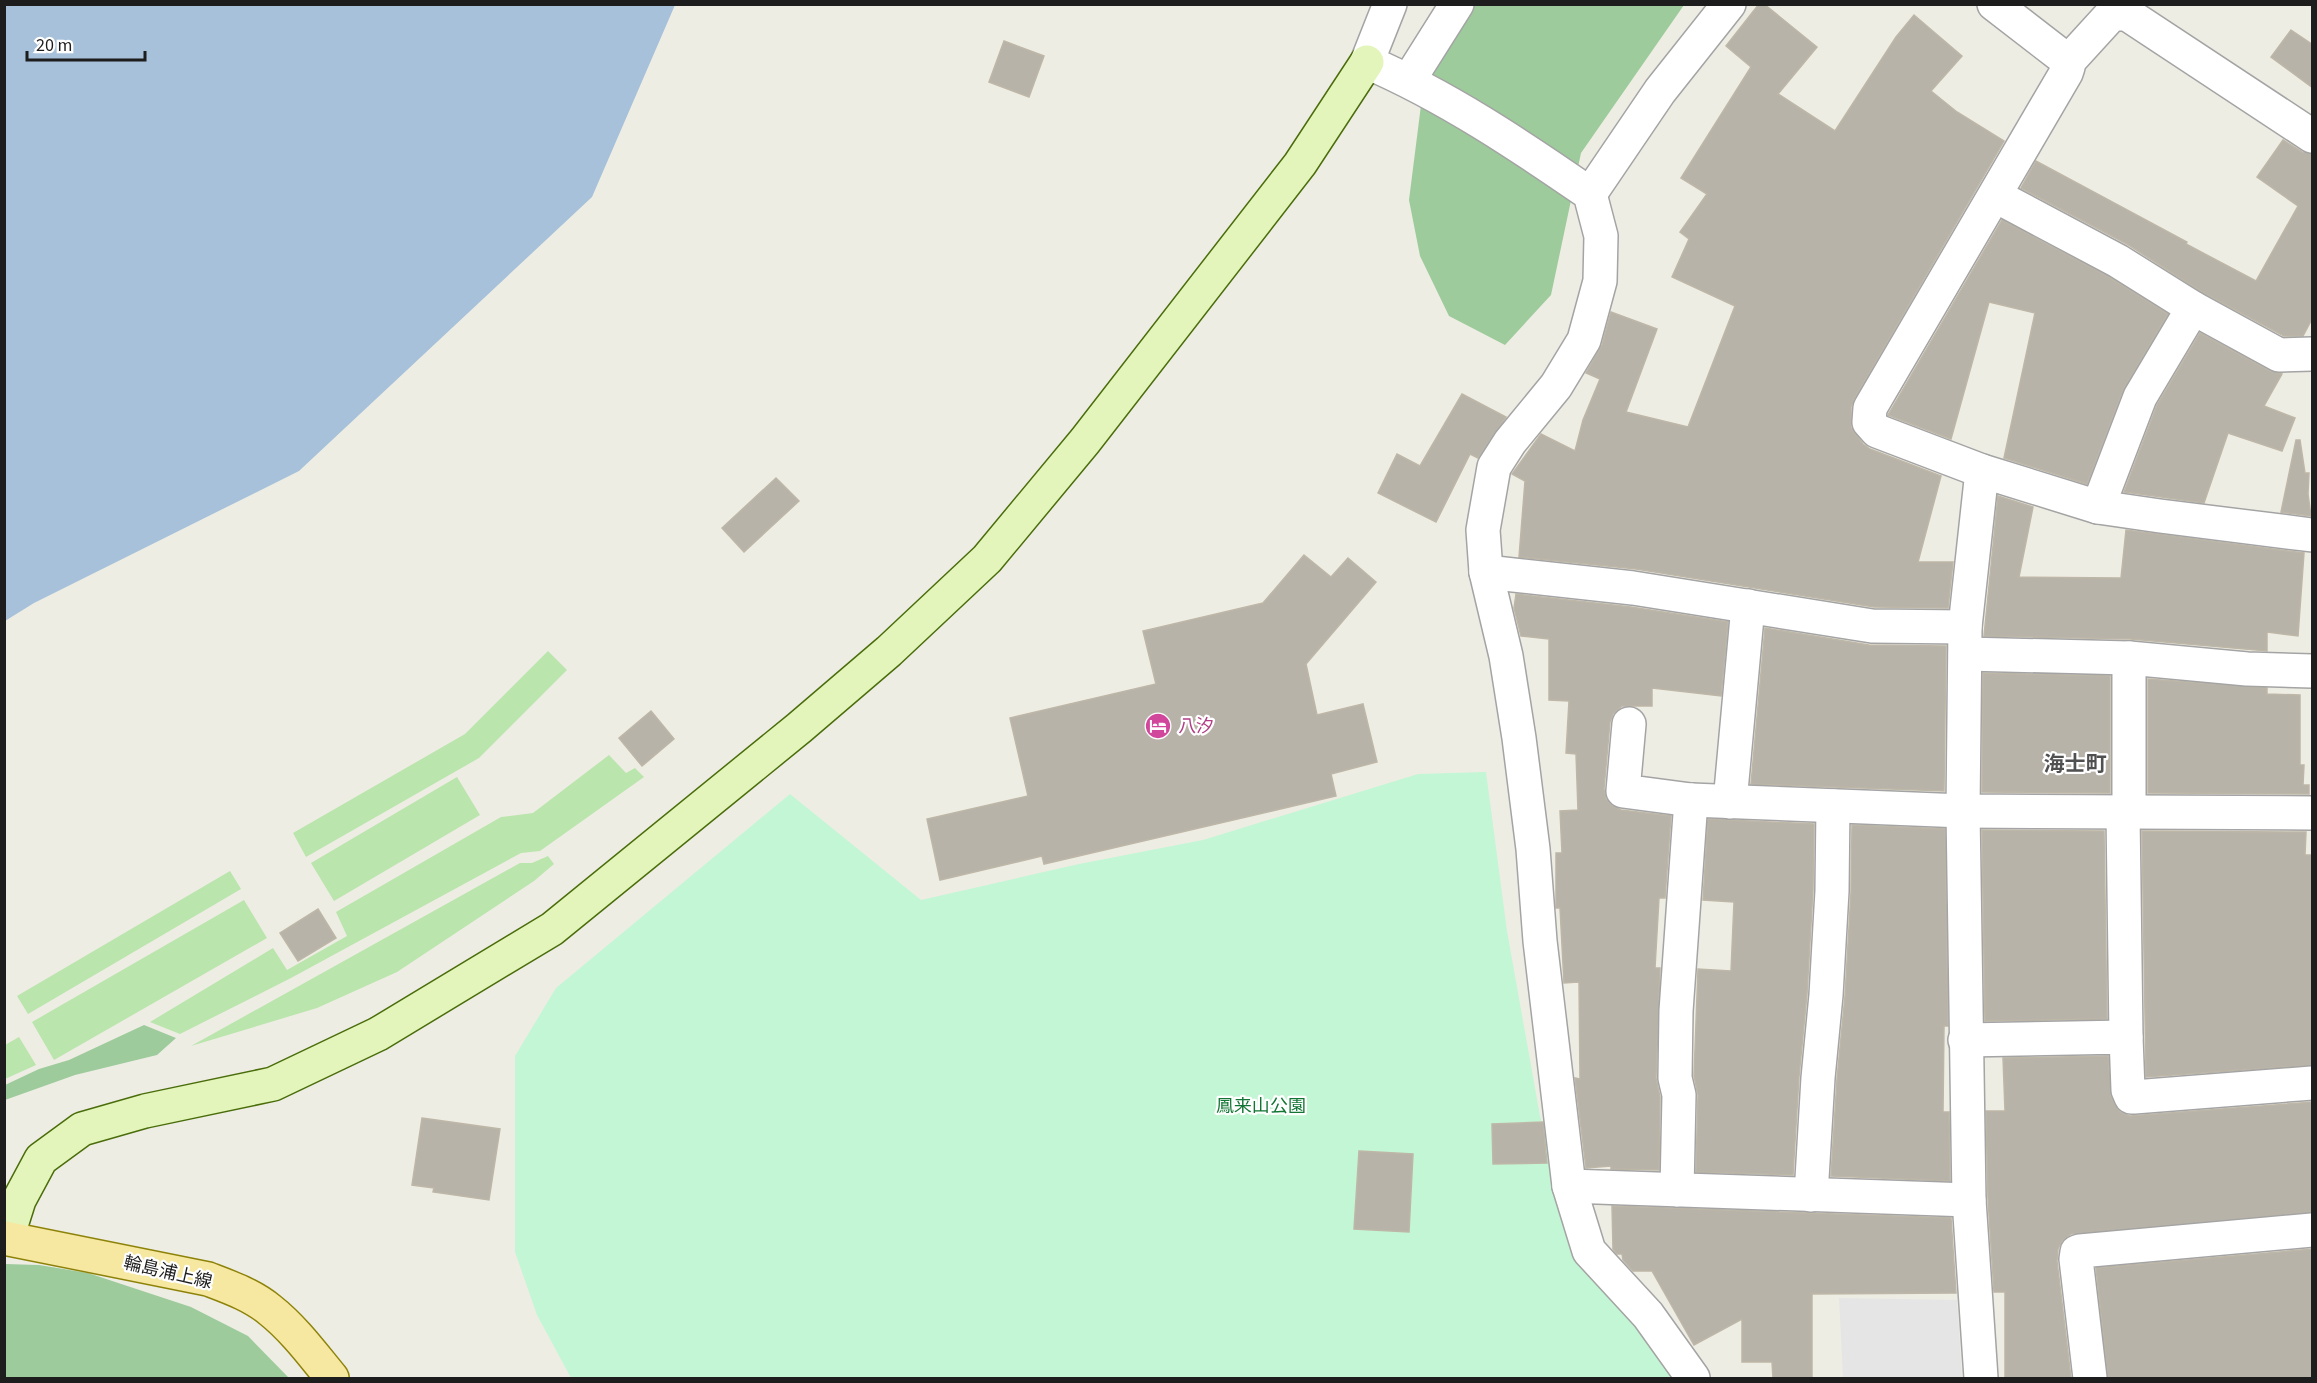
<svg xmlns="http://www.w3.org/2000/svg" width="2317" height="1383" font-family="'Source Sans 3','Noto Sans JP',sans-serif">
	<rect width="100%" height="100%" fill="#eeede4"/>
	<g fill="#bae5ac">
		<path d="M548 651 567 670 479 758 306 857 293 833 465 734Z"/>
		<path d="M609 755 626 773 635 768 644 777 540 851 521 853 291 978 180 1034 150 1022 273 948 287 970 347 936 336 912 501 817 533 813Z"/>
		<path d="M457 777 480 815 334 901 311 863Z"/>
		<path d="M548 856 554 864 534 881 397 972 317 1008 191 1046 520 863H532Z"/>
		<path d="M230 871 241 889 28 1014 17 996Z"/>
		<path d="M244 900 267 938 54 1060 32 1022Z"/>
		<path d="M19 1037 36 1065 5 1079V1045Z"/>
	</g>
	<g fill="#9dcb9b">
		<path d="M1441 5H1684L1581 153 1551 295 1505 345 1449 316 1420 256 1409 200 1430 34Z"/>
		<path d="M144 1025 176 1038 157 1055 75 1075 5 1100V1085L39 1069 69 1060Z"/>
		<path d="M5 1264 39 1265 88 1273 191 1307 248 1336 289 1378H5Z"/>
	</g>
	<path fill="#c3f6d4" d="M1486 772 1507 931 1540 1116 1579 1255 1675 1368 1669 1378H571L537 1315 515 1252V1056L556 988 790 794 921 900 1079 864 1203 840 1418 774Z"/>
	<path fill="#e5e5e5" d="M1839 1298 1957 1300 1962 1378H1843Z"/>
	<path fill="#a6c1d9" d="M5 4H675V5L592 197 299 471 34 603 5 621Z"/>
	<g fill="#b7b3a9" stroke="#beb7a7" stroke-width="1.5">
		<path d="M1759 4H1764L1817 47 1778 94 1835 131 1896 37 1914 15 1962 56 1931 91 1957 112 2004 141 1854 399 1851 407V428L1863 444 1870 449 1941 476 1918 562H1953L1948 608 1874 607 1636 569 1519 557 1525 481 1512 474 1541 434 1575 451 1583 420 1600 379 1586 373 1602 345 1611 312 1657 329 1626 412 1688 427 1735 306 1672 277 1689 239 1680 232 1707 194 1681 178 1751 67 1726 46Z"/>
		<path d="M2291 30 2313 45V88L2271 57Z"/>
		<path d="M1004 41 1044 56 1029 97 989 82Z"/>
		<path d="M2283 140 2302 152 2313 154V317L2303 336H2284L2202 292 2127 244 2021 188 2036 161 2187 242 2186 244 2256 281 2298 206 2257 177Z"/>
		<path d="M2002 220 2109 277 2168 314 2123 390 2087 484 2004 458 2035 313 1989 302 1951 439 1888 415Z"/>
		<path d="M2200 333 2270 371 2282 374 2264 406 2295 418 2282 451 2228 433 2204 503 2124 492 2157 405Z"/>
		<path d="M1462 394 1506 417 1478 458 1470 454 1436 522 1378 493 1397 454 1420 466Z"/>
		<path d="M2296 440H2300L2305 473H2309L2308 494 2311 516 2281 512Z"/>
		<path d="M776 478 799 501 744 552 722 528Z"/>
		<path d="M1998 496 2033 507 2019 577 2121 578 2126 530 2304 553 2298 636 2267 632V651L2130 639 1984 636Z"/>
		<path d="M1304 555 1331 577 1348 558 1376 582 1306 664 1317 715 1363 704 1377 762 1331 774 1336 796 1044 864 1042 856 940 880 927 819 1028 796 1010 718 1156 684 1143 631 1263 603Z"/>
		<path d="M1516 594 1631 607 1728 622 1721 696 1652 688V706H1622L1613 714 1610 722 1604 789 1606 799 1612 806 1621 810 1671 816 1665 898H1659L1655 968H1660L1656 1078 1660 1097 1659 1170 1611 1169V1166L1586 1168 1575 1078 1580 1079 1579 982 1564 983 1560 908H1556V853H1562L1560 811 1578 810 1576 754 1566 753 1569 701 1549 700V639L1521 636 1514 608Z"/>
		<path d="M1765 628 1869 645 1946 646 1944 791 1751 784Z"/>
		<path d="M1983 673 2110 676V793L1982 792Z"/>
		<path d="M2148 679 2267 688V694L2300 695V765H2304L2303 785H2309V794L2148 793Z"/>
		<path d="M651 711 674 739 642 766 619 738Z"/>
		<path d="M1708 819 1814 824 1813 890 1807 994 1799 1077 1793 1175 1696 1172 1698 1095 1694 1076 1698 969 1731 971 1734 902 1703 900Z"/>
		<path d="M1852 825 1945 829 1948 1026H1944L1943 1112H1949L1950 1181 1831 1176 1837 1079 1845 996 1851 892Z"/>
		<path d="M1982 830 2104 831 2107 1019 1985 1021Z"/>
		<path d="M2142 831 2306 832 2305 855H2313V1065L2146 1077Z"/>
		<path d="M318 909 336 938 298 961 280 933Z"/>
		<path d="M2108 1056 2111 1097 2120 1112 2130 1116 2313 1102V1212L2071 1234 2062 1241 2058 1249 2057 1261 2071 1378H2005V1292H1994L1988 1199 1986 1111H2005L2003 1058Z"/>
		<path d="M422 1118 500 1129 489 1200 433 1192 434 1188 412 1185Z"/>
		<path d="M1543 1122 1547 1163 1493 1164 1492 1124Z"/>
		<path d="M1359 1151 1413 1154 1409 1232 1354 1229Z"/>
		<path d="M1612 1206 1951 1218 1956 1293 1812 1294V1378H1773L1772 1362H1742V1319L1694 1345 1652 1271H1633L1623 1260 1622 1254H1617L1613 1249Z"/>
		<path d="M2313 1249V1378H2108L2096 1268Z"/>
	</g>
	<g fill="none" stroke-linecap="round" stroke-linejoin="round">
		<g stroke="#a4a4a4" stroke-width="36">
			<g id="street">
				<path d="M1390 4 1367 62C1446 96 1519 145 1590 194L1601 236 1600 281 1584 340 1556 386 1510 442 1494 467 1483 530 1486 572 1506 656 1519 738 1533 849 1540 941 1569 1186 1589 1251 1648 1315 1693 1378"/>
				<path d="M1994 4 2064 58 2068 67 2066 73 1870 408 1869 422 1877 431 1982 471 2098 507 2160 516 2312 535"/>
				<path d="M2067 63 2109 17 2116 14H2127L2312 136"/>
				<path d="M1409 80 1457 4"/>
				<path d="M1590 194 1660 91 1729 4"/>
				<path d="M1996 196 2118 261 2193 308 2279 355 2312 354"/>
				<path d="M2098 507 2140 397 2193 308"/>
				<path d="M1486 572 1633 588 1872 626 1965 627"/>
				<path d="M1966 654 2129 658 2247 669 2312 671"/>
				<path d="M2129 658V811"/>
				<path d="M1629 724 1623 791 1691 800 1963 811 2312 813"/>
				<path d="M1730 802 1748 606"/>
				<path d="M2123 813 2126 1037"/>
				<path d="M1965 1040 2126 1037 2128 1090 2131 1097H2134L2312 1083"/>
				<path d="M1569 1186 1969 1200"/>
				<path d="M1677 1190 1679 1095 1675 1078 1676 1011 1691 800"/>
				<path d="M1811 1195 1818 1078 1826 995 1832 891 1833 806"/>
				<path d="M1981 1378 1969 1200 1963 811 1965 627 1982 471"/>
				<path d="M2090 1378 2076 1259 2077 1252 2080 1251 2312 1230"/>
			</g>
		</g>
		<g stroke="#4a6d0b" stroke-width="36">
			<path id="secondary" d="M7 1238 19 1200 41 1159 82 1129 145 1111 273 1084 378 1034 552 929 799 728 889 651 987 559 1085 441 1300 164 1367 62"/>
		</g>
		<g stroke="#8e8309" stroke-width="36">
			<path id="primary" d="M4 1238 208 1279C229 1287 252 1295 270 1310 294 1329 313 1355 332 1378"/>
		</g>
		<use href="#street" stroke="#fff" stroke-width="33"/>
		<use href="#secondary" stroke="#e3f5ba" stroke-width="33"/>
		<use href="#primary" stroke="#f6e7a1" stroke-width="33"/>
	</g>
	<defs>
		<g id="hotel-disc" transform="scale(1.35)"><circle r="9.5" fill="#d1479c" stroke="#fff"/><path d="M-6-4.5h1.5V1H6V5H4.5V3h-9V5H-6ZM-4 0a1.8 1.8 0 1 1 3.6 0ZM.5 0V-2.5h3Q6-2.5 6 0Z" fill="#fff"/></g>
	</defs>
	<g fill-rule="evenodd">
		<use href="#hotel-disc" x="1158" y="726"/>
	</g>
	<g text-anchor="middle" stroke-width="4.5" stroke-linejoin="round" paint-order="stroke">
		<g font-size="18" fill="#b23c85" stroke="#fff" text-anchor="start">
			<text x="1178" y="732">八汐</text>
		</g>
		<g font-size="18" fill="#127533" stroke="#fff">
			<text x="1261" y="1112">鳳来山公園</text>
		</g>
		<g font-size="18" fill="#1d1d1d" stroke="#fff">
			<text transform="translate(168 1272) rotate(13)" y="6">輪島浦上線</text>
		</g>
		<g font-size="21" font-weight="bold" fill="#505050" stroke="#fff">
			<text x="2075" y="771">海士町</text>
		</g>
	</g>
	<rect width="2317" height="1383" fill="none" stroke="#1d1d1d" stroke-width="12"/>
	<path d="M27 51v9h118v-9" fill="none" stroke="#1d1d1d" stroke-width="3"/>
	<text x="36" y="51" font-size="18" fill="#1d1d1d" stroke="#ffffff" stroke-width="4.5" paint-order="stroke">20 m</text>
</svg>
